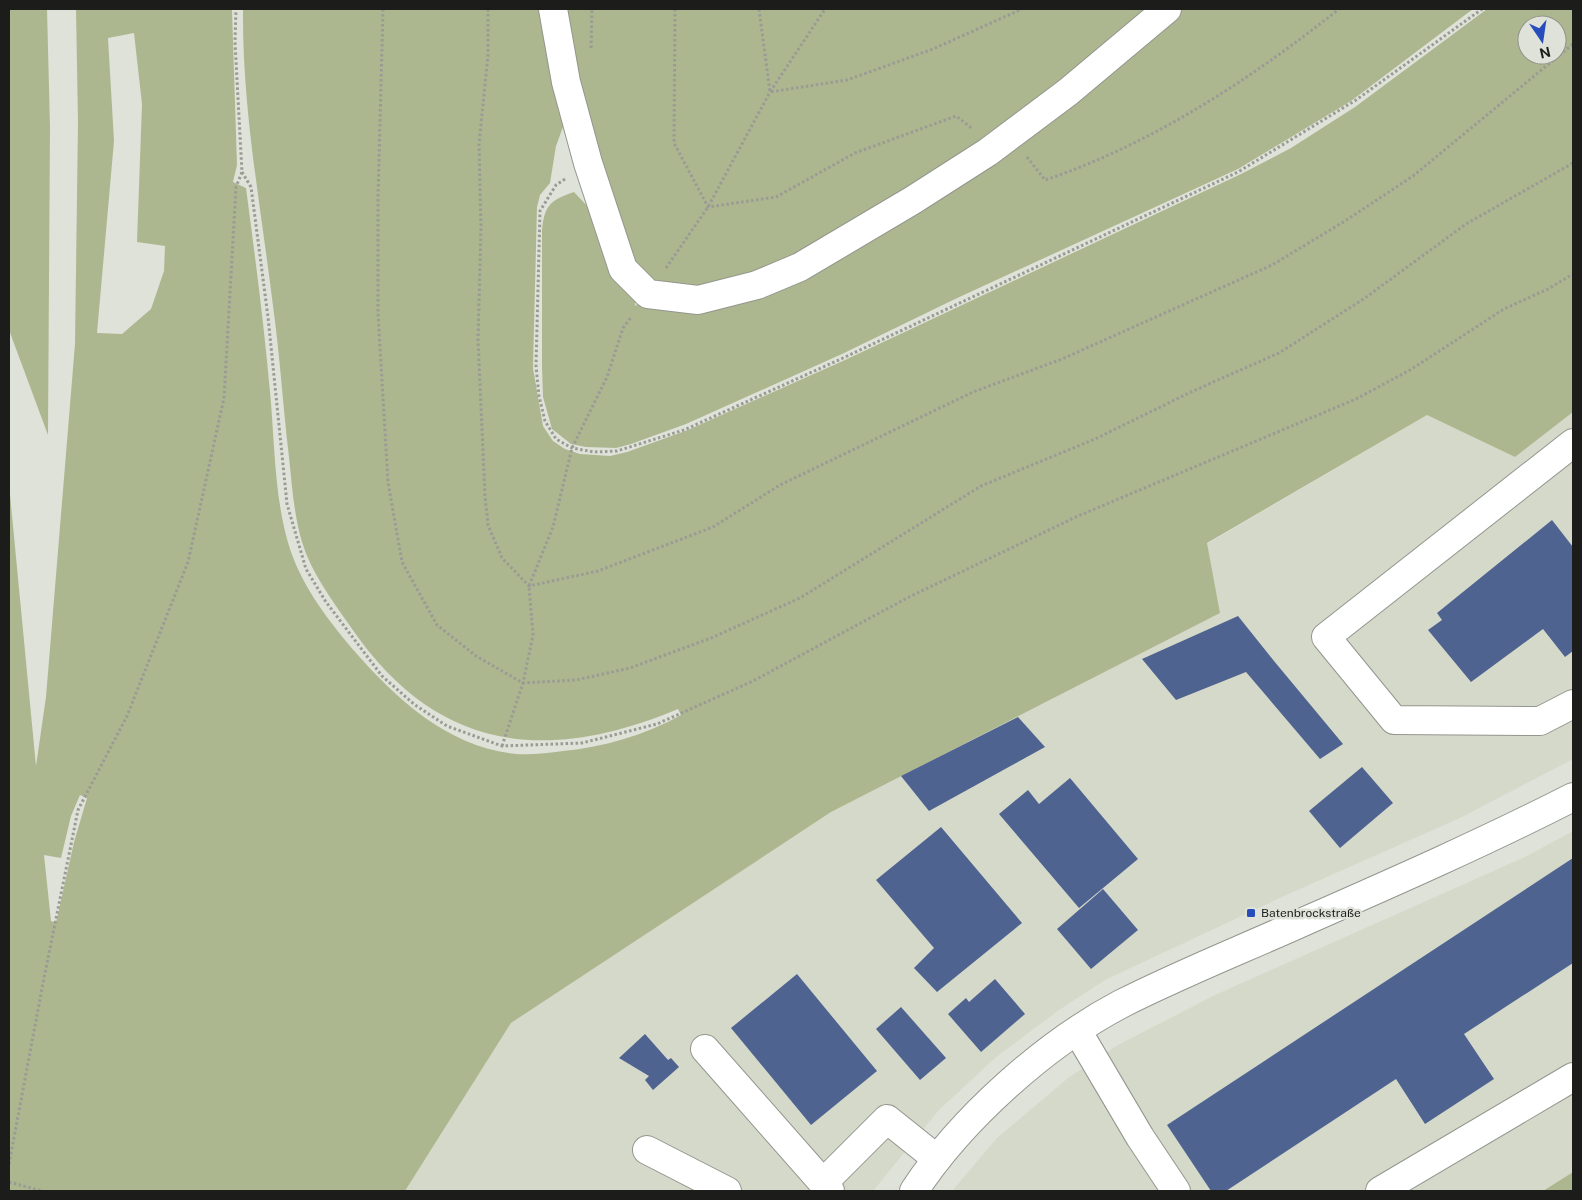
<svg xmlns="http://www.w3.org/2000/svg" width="1582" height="1200" font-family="'Public Sans',sans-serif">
	<rect width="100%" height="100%" fill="#dfe2d9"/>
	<g fill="#d5d9c9">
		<path d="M1573 412V759L1460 818 1284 896 1105 980 1059 1010 995 1058 939 1110 873 1191H405L511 1023 831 812 1220 613 1207 544 1427 415 1515 457Z"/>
		<path d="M1573 831V1172L1543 1191H952L997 1138 1068 1078 1118 1045 1215 995 1527 856Z"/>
	</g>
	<g fill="#adb78f" fill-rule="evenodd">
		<path d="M9 9H47L50 127 48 435 9 330Z"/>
		<path d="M76 9H232L237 165 233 182 246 188C255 256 264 324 270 392 275 444 274 499 290 549 303 588 330 623 357 654 398 701 451 748 516 754 532 755 548 753 563 751 604 747 645 735 681 715L678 709C544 765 435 751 350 626 332 600 311 572 302 542 294 515 292 486 289 457 283 407 280 356 273 306 261 207 242 109 243 9H547L567 116 556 146 550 183 540 195 537 207 533 368 543 426 553 441 565 449 580 454 610 456 627 452 688 430 845 360 1241 174 1291 148 1355 107 1487 9H1573V412L1515 457 1427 415 1207 543 1220 613 831 812 511 1023 405 1191H9V484L36 766 46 697 75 344 78 122ZM1527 25H1557V55H1527ZM134 33 142 104 137 242 165 246 164 271 151 309 122 334 97 333 114 141 108 38ZM80 795 87 798 74 842 56 923 51 921 44 855 61 858 71 816Z"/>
		<path d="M564 9H1155L1007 128 815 249 713 289H664L630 263 597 160Z"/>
		<path d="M1176 9H1473L1351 101 1238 169 953 300 842 354 686 424 631 444 616 448 586 447 571 444 552 429 543 397 542 368V231C544 206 550 200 574 192L591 210 636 299 635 306 641 301 760 290Z"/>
		<path d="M1573 1172V1191H1543Z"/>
	</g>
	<g fill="#4f6391">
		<path d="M1552 520 1573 547V651L1565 657 1543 629 1471 682 1428 630 1442 620 1437 613Z"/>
		<path d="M1238 616 1274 661 1343 744 1320 759 1246 672 1176 700 1142 659Z"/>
		<path d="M1018 717 1045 747 929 811 901 776Z"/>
		<path d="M1362 767 1393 803 1340 848 1309 811Z"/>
		<path d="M1070 778 1138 859 1079 908 999 814 1028 790 1039 804Z"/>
		<path d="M941 827 1022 923 937 992 914 968 934 948 876 880Z"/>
		<path d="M1573 858V963L1464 1034 1494 1079 1425 1124 1396 1079 1226 1191H1211L1167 1125Z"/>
		<path d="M1103 889 1138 930 1091 969 1057 929Z"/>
		<path d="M797 974 877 1071 811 1125 731 1028Z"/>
		<path d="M995 979 1025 1014 981 1052 948 1014 966 998 969 1002Z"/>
		<path d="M901 1007 946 1058 920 1080 876 1029Z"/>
		<path d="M645 1034 668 1060 671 1058 679 1067 653 1090 645 1080 649 1076 619 1058Z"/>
	</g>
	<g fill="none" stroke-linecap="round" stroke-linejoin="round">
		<g stroke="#93968e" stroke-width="30">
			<g id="minor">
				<path d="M553 9 566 82 588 163 623 269 648 294 698 300 757 285 800 267 913 200 988 152 1068 92 1167 9"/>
				<path d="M1573 443 1326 637 1394 720 1540 721 1573 704"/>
				<path d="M1078 1032 1140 1137 1176 1191"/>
				<path d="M705 1049 830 1191"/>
				<path d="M647 1150 727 1191"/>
				<path d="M823 1183 887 1119 937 1159"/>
				<path d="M914 1191C961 1119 1045 1044 1121 1004 1180 974 1243 949 1303 922 1394 882 1485 842 1573 797"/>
				<path d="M1380 1191 1573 1077"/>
			</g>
		</g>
		<g stroke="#999b94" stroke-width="3" stroke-dasharray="2.5 2.5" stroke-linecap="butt">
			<path d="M383 9 378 198V313L388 482 402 562 437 625 476 656 523 683 576 680 630 668 711 638 800 598 981 486 1095 439 1193 391 1279 353 1365 298 1466 224 1573 163"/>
			<path d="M488 9V55L479 144 481 229 478 340 485 496 488 525 502 558 529 586 598 571 713 527 780 485 973 392 1062 359 1272 265 1345 221 1413 176 1573 44"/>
			<path d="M675 9 674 143 708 207 776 197 855 153 956 116 973 129"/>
			<path d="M759 9 770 92 847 80 933 49 1022 9"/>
			<path d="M591 48 592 9"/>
			<path d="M1027 157 1045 180C1152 144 1251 79 1339 9"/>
			<path d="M242 172 251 187 268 317 287 504 306 569 326 602 382 676 415 705 447 726 502 746 582 743 657 724 753 681 909 597 1078 516 1356 399 1410 370 1504 309 1548 289 1573 274"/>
			<path d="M565 179 556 185 540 211 536 366 539 396 545 421 556 439 572 448 594 452 617 451 684 430 843 358 1238 172 1356 100 1482 9"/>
			<path d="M666 268 708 207 770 92 825 9"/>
			<path d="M502 746 523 683 533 635 529 586 553 527 572 448 607 377 623 328 632 316"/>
			<path d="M9 1164 44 978 78 810 127 716 188 562 224 398 236 187 242 172 235 42 236 9"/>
			<path d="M9 1182 42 1191"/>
		</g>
		<use href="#minor" stroke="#fff" stroke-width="28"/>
	</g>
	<rect fill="#274dbc" stroke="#dfe2d9" stroke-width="2" x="1246" y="908" width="10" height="10" rx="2.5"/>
	<g text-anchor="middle" stroke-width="5" stroke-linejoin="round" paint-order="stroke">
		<g font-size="12" fill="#1c1d1a" stroke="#dfe2d9" text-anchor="start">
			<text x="1261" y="917">Batenbrockstraße</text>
		</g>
	</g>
	<rect width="1582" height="1200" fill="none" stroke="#1c1d1a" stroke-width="20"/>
	<g transform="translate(1542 40) rotate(167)"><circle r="24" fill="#dfe2d9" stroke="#91938d"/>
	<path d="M0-4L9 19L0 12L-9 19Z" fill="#274dbc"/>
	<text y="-8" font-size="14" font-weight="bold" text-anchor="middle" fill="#1c1d1a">N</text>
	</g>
</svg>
